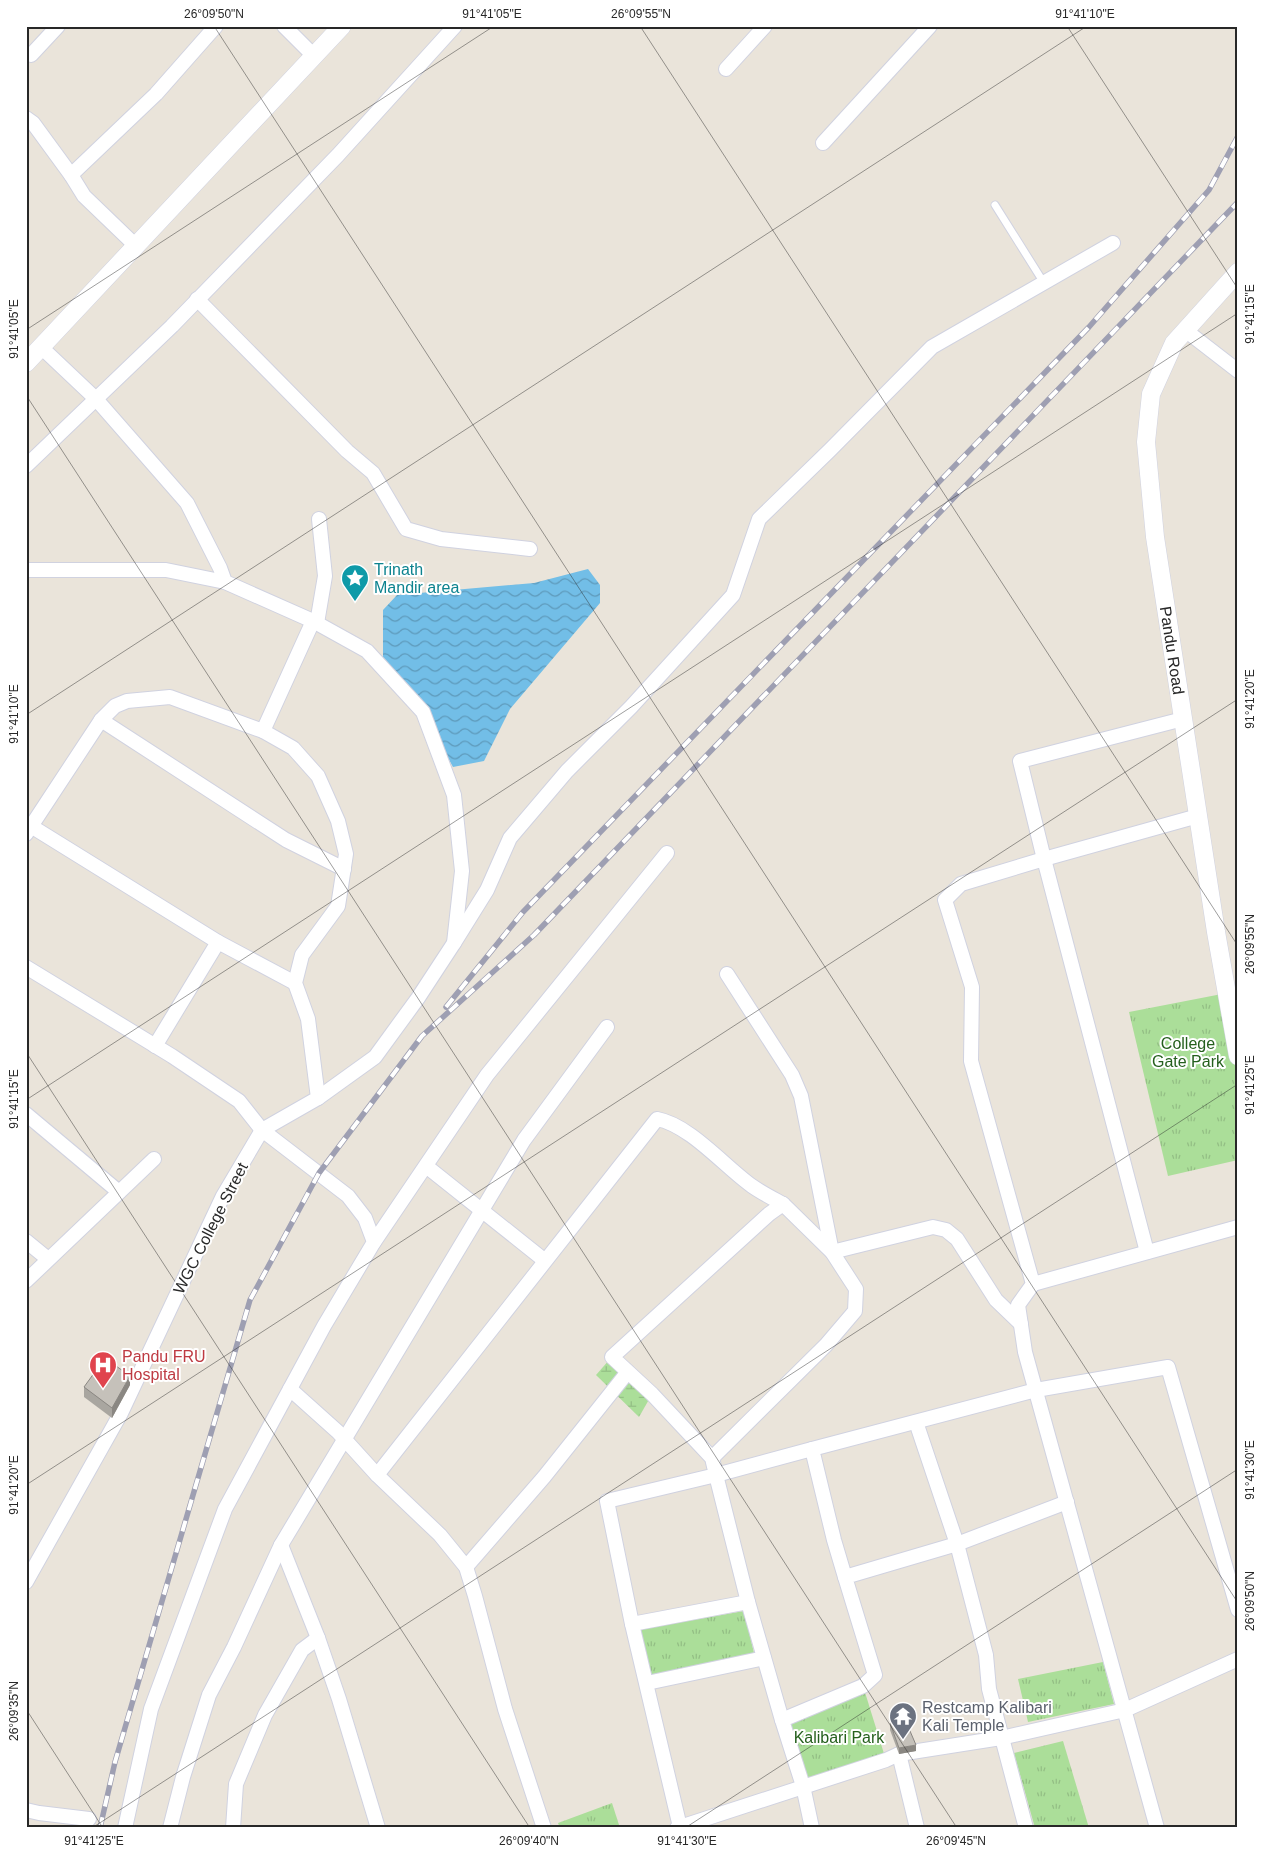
<svg xmlns="http://www.w3.org/2000/svg" width="1264" height="1854" font-family="Helvetica,sans-serif">
	<defs>
		<pattern id="grass-tufts" width="24" height="20" patternUnits="userSpaceOnUse" patternTransform="scale(1.25)"><rect width="24" height="20" fill="#abde99"/><path d="M3 7l-1-3M5 7V3M7 7l1-3M15 17l-1-3M17 17v-4M19 17l1-3" fill="none" stroke="#93be84"/></pattern>
		<pattern id="wetland-marsh" width="20" height="14" patternUnits="userSpaceOnUse" patternTransform="scale(1.25)"><rect width="20" height="14" fill="#abde99"/><path d="M1 5h8M5 5V1M11 12h8M15 12V8" fill="none" stroke="#93be84"/></pattern>
		<pattern id="water-waves" width="16" height="10" patternUnits="userSpaceOnUse" patternTransform="scale(1.25)"><rect width="16" height="10" fill="#72bee7"/><path d="M0 5q4-4 8 0t8 0" fill="none" stroke="#5e9abb"/></pattern>
	</defs>
	<rect width="100%" height="100%" fill="#eae4da"/>
	<g fill="url(#grass-tufts)">
		<path d="M1227 993 1238 1056V1160L1168 1176 1129 1012Z"/>
		<path d="M744 1611 754 1653 651 1676 637 1630Z"/>
		<path d="M1103 1662 1114 1704 1028 1722 1018 1679Z"/>
		<path d="M863 1686 886 1760 803 1786 784 1726Z"/>
		<path d="M1063 1741 1089 1828H1035L1014 1753Z"/>
		<path d="M612 1803 620 1828H560L558 1823Z"/>
	</g>
	<path fill="url(#wetland-marsh)" d="M610 1359 651 1396 639 1417 596 1375Z"/>
	<path fill="url(#water-waves)" d="M588 569 600 585V603L510 709 484 761 453 767 423 712 383 660V610L397 595 534 583Z"/>
	<g fill="none" stroke-linecap="round" stroke-linejoin="round">
		<g stroke="#d0d2e0" stroke-width="9">
			<path id="service" d="M995 205 1044 283"/>
		</g>
		<g stroke="#d0d2e0" stroke-width="16">
			<g id="minor">
				<path d="M284 26 314 56"/>
				<path d="M31 55 58 26"/>
				<path d="M726 69 765 26"/>
				<path d="M26 118 33 123 71 175"/>
				<path d="M823 143 930 26"/>
				<path d="M136 246 84 196 71 175 156 94 216 26"/>
				<path d="M197 299 347 451 373 473 406 529 441 539 530 549"/>
				<path d="M1185 330 1238 371"/>
				<path d="M26 466 172 326 338 155 455 26"/>
				<path d="M26 570H166L225 582"/>
				<path d="M313 621 367 651 423 712 454 795 462 871 454 943 418 998 375 1057 318 1098"/>
				<path d="M317 623 325 576 319 519"/>
				<path d="M1183 719 1020 761 1044 859 1198 816"/>
				<path d="M101 720 286 840 344 869"/>
				<path d="M26 823 218 942 295 983"/>
				<path d="M26 834 101 720 115 706 127 701 170 697 263 731 313 621 225 582 220 568 187 503 96 399 41 347"/>
				<path d="M454 943 487 890 510 838 567 771 631 707 733 595 759 519 830 450 932 347 1113 243"/>
				<path d="M26 967 172 1056 239 1101 262 1130 348 1196 365 1218 374 1242 324 1326 225 1509 151 1709 125 1828"/>
				<path d="M727 974 792 1075 801 1096 832 1252 933 1227 946 1230 957 1239 996 1300 1021 1324"/>
				<path d="M155 1046 218 942"/>
				<path d="M26 1114 119 1192"/>
				<path d="M426 1166 544 1260"/>
				<path d="M26 1241 48 1259"/>
				<path d="M374 1242 487 1075 667 853"/>
				<path d="M1147 1252 1044 859 961 884 945 900 972 987 971 1061 1033 1284 1018 1305 1025 1352 1157 1828"/>
				<path d="M26 1281 154 1159"/>
				<path d="M1033 1284 1238 1227"/>
				<path d="M290 1389 338 1432 377 1475 440 1535 466 1567 475 1596 505 1709 544 1828"/>
				<path d="M916 1422 957 1544 986 1655 989 1689 1026 1828"/>
				<path d="M377 1475 657 1119C690 1125 725 1167 752 1186 762 1193 772 1198 783 1204"/>
				<path d="M281 1545 318 1638 339 1699 378 1828"/>
				<path d="M466 1567 544 1477 627 1373"/>
				<path d="M845 1577 834 1540 812 1449 1036 1390 1168 1367 1238 1610"/>
				<path d="M26 1582 121 1413 223 1196 262 1130 318 1098 308 1019 295 983 302 955 338 906 346 854 338 821 318 776 293 748 263 731"/>
				<path d="M748 1602 716 1475 812 1449"/>
				<path d="M632 1624 607 1501 716 1475 712 1458 652 1394 612 1357 769 1214 783 1204 832 1252 856 1289 855 1311 826 1345 712 1458"/>
				<path d="M647 1683 764 1658"/>
				<path d="M899 1754 917 1828"/>
				<path d="M26 1810 39 1813 89 1819"/>
				<path d="M680 1827 632 1624 748 1602 782 1720"/>
				<path d="M170 1828 183 1777 209 1695 234 1647 281 1545 524 1140 607 1027"/>
				<path d="M233 1828 236 1784 265 1715 302 1650 318 1638"/>
				<path d="M677 1828 886 1760 899 1754 1001 1738 1125 1710 1238 1659"/>
				<path d="M812 1828 803 1786 782 1720 863 1686 875 1675 845 1577 957 1544 1067 1502"/>
			</g>
		</g>
		<g stroke="#d0d2e0" stroke-width="19">
			<g id="tertiary">
				<path id="s1" d="M1238 272 1174 343 1151 394 1146 442 1155 537 1216 932 1238 1056"/>
				<path d="M26 363 342 26"/>
			</g>
		</g>
		<use href="#service" stroke="#fff" stroke-width="7"/>
		<use href="#minor" stroke="#fff" stroke-width="14"/>
		<use href="#tertiary" stroke="#fff" stroke-width="18"/>
		<g stroke="#9e9fb2" stroke-width="5.5">
			<g id="rail">
				<path d="M446 1007 523 912 1089 327 1209 190 1238 136"/>
				<path d="M100 1828 115 1762 250 1300 319 1173 422 1036 534 935 1238 202"/>
			</g>
		</g>
		<use href="#rail" stroke="#fff" stroke-width="4" stroke-dasharray="11" stroke-linecap="butt"/>
	</g>
	<g fill="#a9a6a0">
		<path d="M130 1385 112 1418 84 1397V1387Z"/>
		<path d="M890 1723 916 1751 899 1754 890 1730Z"/>
	</g>
	<g fill="#8a8782">
		<path d="M130 1376V1385L112 1418V1408Z"/>
		<path d="M916 1745V1751L899 1754V1748Z"/>
	</g>
	<g fill="#c5c1ba" stroke="#8a8782">
		<path d="M105 1358 130 1376 112 1408 84 1387Z"/>
		<path d="M904 1717 916 1745 899 1748 890 1723Z"/>
	</g>
	<path fill="none" stroke="#282828" stroke-width="1" stroke-opacity="0.45" d="M214 26 1238 1603M640 26 1238 946M1067 26 1238 289M26 330 494 26M26 395 957 1828M26 715 1087 26M26 1052 530 1828M26 1100 1238 313M26 1485 1238 699M26 1709 103 1828M92 1828 1238 1084M685 1828 1238 1469"/>
	<defs>
		<g id="sight-pin" transform="scale(1.4375)"><path d="M0 17L-7.5 6A9.5 9.5 0 1 1 7.5 6Z" fill="#0f9aa8" stroke="#fff"/><path d="M0-6L1.8-2.2L6-1.7L2.9 1.2L3.7 5.4L0 3.3L-3.7 5.4L-2.9 1.2L-6-1.7L-1.8-2.2Z" fill="#fff"/></g>
		<g id="hospital-pin" transform="scale(1.4375)"><path d="M0 17L-7.5 6A9.5 9.5 0 1 1 7.5 6Z" fill="#e0444e" stroke="#fff"/><path d="M-5-5h3v3.5h4V-5h3V5h-3V1.5h-4V5h-3Z" fill="#fff"/></g>
		<g id="temple-pin" transform="scale(1.4375)"><path d="M0 17L-7.5 6A9.5 9.5 0 1 1 7.5 6Z" fill="#6b7280" stroke="#fff"/><path d="M0-6L5-2H3V0L6.5 2.5H4V6H1.5V3h-3V6H-4V2.5H-6.5L-3 0V-2H-5Z" fill="#fff"/></g>
	</defs>
	<g fill-rule="evenodd">
		<use href="#sight-pin" x="355" y="578"/>
		<use href="#hospital-pin" x="103" y="1365"/>
		<use href="#temple-pin" x="903" y="1716"/>
	</g>
	<g text-anchor="middle" stroke-width="4" stroke-linejoin="round" paint-order="stroke">
		<g font-size="16" fill="#0d838f" stroke="#fff" text-anchor="start">
			<text x="374" y="575">Trinath<tspan x="374" dy="18">Mandir area</tspan></text>
		</g>
		<g font-size="16" fill="#282828" stroke="#fff">
			<text dy="6" stroke="none"><textPath href="#s1" startOffset="410">Pandu Road</textPath></text>
			<text transform="translate(210 1228) rotate(-63)" y="6">WGC College Street</text>
		</g>
		<g font-size="16" fill="#25601d" stroke="#fff">
			<text x="1188" y="1049">College<tspan x="1188" dy="18">Gate Park</tspan></text>
			<text x="839" y="1743">Kalibari Park</text>
		</g>
		<g font-size="16" fill="#be3a42" stroke="#fff" text-anchor="start">
			<text x="122" y="1362">Pandu FRU<tspan x="122" dy="18">Hospital</tspan></text>
		</g>
		<g font-size="16" fill="#5b616d" stroke="#fff" text-anchor="start">
			<text x="922" y="1713">Restcamp Kalibari<tspan x="922" dy="18">Kali Temple</tspan></text>
		</g>
	</g>
	<rect width="1264" height="1854" fill="none" stroke="#ffffff" stroke-width="55"/>
	<rect x="28" y="28" width="1208" height="1798" fill="none" stroke="#282828" stroke-width="2"/>
	<g font-size="12" text-anchor="middle" fill="#282828">
		<text x="214" y="18">26°09'50"N</text>
		<text x="492" y="18">91°41'05"E</text>
		<text x="641" y="18">26°09'55"N</text>
		<text x="1085" y="18">91°41'10"E</text>
		<text transform="translate(1250 314) rotate(-90)" y="4">91°41'15"E</text>
		<text transform="translate(14 329) rotate(-90)" y="4">91°41'05"E</text>
		<text transform="translate(1250 699) rotate(-90)" y="4">91°41'20"E</text>
		<text transform="translate(14 714) rotate(-90)" y="4">91°41'10"E</text>
		<text transform="translate(1250 944) rotate(-90)" y="4">26°09'55"N</text>
		<text transform="translate(1250 1085) rotate(-90)" y="4">91°41'25"E</text>
		<text transform="translate(14 1099) rotate(-90)" y="4">91°41'15"E</text>
		<text transform="translate(1250 1470) rotate(-90)" y="4">91°41'30"E</text>
		<text transform="translate(14 1485) rotate(-90)" y="4">91°41'20"E</text>
		<text transform="translate(1250 1601) rotate(-90)" y="4">26°09'50"N</text>
		<text transform="translate(14 1711) rotate(-90)" y="4">26°09'35"N</text>
		<text x="94" y="1845">91°41'25"E</text>
		<text x="529" y="1845">26°09'40"N</text>
		<text x="687" y="1845">91°41'30"E</text>
		<text x="956" y="1845">26°09'45"N</text>
	</g>
</svg>
